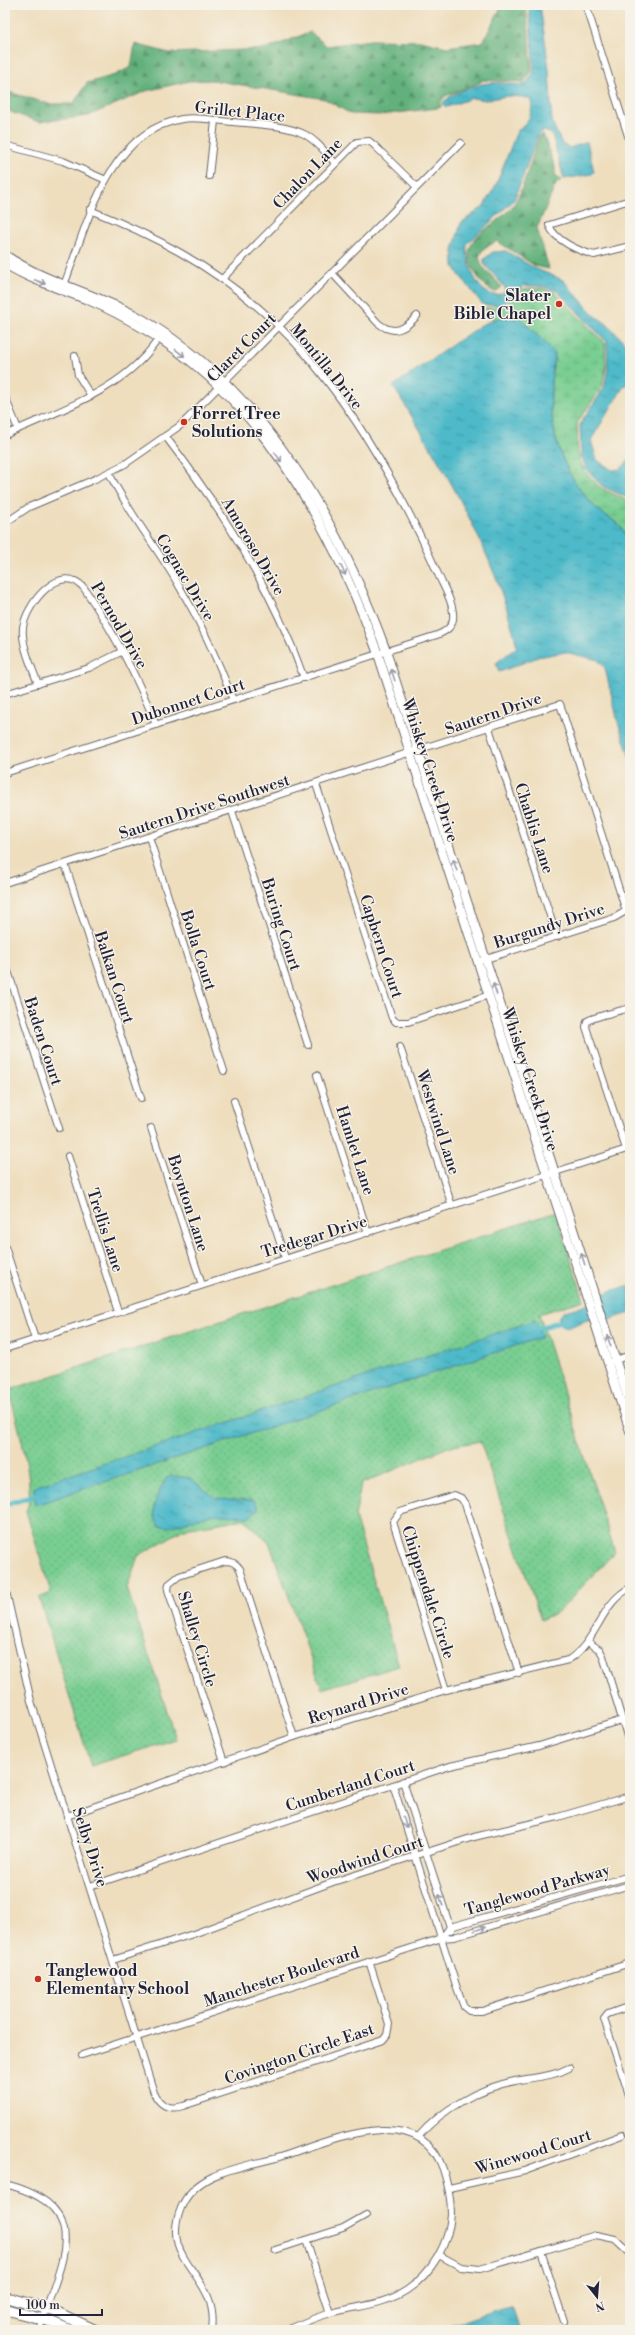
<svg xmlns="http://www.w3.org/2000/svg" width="635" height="2335" font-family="'Libre Bodoni',serif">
	<defs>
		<pattern id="grass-dots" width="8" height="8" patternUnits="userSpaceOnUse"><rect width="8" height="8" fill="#79ce92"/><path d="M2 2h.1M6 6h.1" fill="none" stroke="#68b17f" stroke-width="1.8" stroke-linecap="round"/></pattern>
		<pattern id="forest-firs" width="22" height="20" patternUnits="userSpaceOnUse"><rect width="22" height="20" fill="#62b17c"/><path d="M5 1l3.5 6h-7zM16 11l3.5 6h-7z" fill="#509067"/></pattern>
		<pattern id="wetland-marsh" width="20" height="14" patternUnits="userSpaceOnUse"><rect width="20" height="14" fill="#79ce92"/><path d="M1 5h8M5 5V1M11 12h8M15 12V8" fill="none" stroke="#68b17f"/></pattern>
		<pattern id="water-ripples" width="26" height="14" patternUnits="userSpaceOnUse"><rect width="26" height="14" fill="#4db9c9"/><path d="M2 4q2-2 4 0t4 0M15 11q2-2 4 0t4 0" fill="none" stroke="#4096a4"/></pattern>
	</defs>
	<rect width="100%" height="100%" fill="#f7f3e8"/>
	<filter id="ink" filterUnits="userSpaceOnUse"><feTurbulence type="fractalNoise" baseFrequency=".025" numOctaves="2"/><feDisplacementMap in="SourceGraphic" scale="8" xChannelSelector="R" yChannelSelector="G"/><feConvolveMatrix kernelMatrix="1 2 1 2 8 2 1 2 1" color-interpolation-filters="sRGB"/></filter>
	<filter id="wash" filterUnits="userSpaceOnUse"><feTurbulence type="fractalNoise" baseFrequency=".012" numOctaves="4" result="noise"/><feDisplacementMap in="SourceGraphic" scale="16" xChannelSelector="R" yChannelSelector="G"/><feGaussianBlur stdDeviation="0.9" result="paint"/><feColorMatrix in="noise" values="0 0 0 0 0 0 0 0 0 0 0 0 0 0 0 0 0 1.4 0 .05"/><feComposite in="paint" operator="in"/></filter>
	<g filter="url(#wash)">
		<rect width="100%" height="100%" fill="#eedebe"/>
		<path fill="url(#grass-dots)" stroke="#4e7866" d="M556 1212 584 1300 539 1314 615 1552 559 1611 541 1620 480 1441 448 1447 361 1484 355 1517 399 1666 322 1689 269 1542 244 1519 184 1529 138 1556 127 1588 176 1739 91 1766 39 1598 51 1593 26 1511C38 1490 15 1416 9 1390Z"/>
		<g fill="url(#forest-firs)" stroke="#426a5c">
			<path d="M502 5H526L532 71 524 82 481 80V82L445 96 440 103 441 107 437 108 381 115 351 114 325 99 212 80 189 81 146 91 88 116 39 122 5 110V91L49 104H73L87 83 115 75 131 67 135 44 169 53 267 49 310 32 327 46 371 40 420 41 447 47 483 42Z"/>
			<path d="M543 134 555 167V174L561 180 556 184 537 228 549 269 535 266 497 241 483 249 479 257 482 266 502 287 495 292C484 287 481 282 474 271 454 235 501 227 516 201 526 182 532 155 540 135Z"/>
		</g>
		<path fill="url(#wetland-marsh)" stroke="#4e7866" d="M541 288 555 293 605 343 606 368 602 387 577 423 578 454 584 471 601 488 630 502V549C628 543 626 534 622 529 616 520 603 515 596 508 553 465 544 411 555 353L499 318 493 320 485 308 504 307 523 289Z"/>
		<g fill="url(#water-ripples)" stroke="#386e82">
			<path d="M529 5H540L549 69 552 122 562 144 569 148 587 142 594 172 592 174 564 179 552 134 544 131 539 133 514 200 467 244C465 262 480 306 505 292V287L484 264V259L493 252 506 251 534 268 563 280 594 315 607 324 628 346 630 349V382L624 386 591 440 597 460 612 470 621 469 630 459V499L602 486 586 469 581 453 580 424 604 388 608 369 607 342 557 291 541 286H523L503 305H483L458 273 454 266 453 250 461 223 483 207 496 185 517 131C528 125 533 112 532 100L523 97 506 96 486 100 472 98 447 107 442 104C450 93 477 84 490 83 502 82 514 85 525 85L534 72Z"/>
			<path d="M498 318H520L555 353C544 411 553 465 596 508 603 515 616 520 622 529 626 534 628 543 630 549V758L618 722 605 668 598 660 565 652 538 657 499 672 496 663 517 647C496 553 444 468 393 386L481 325Z"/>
			<path d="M630 1285V1313L612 1319 587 1320 567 1328 558 1322 559 1316 565 1311 584 1306 605 1293Z"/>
			<path d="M535 1320 542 1337 35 1505 34 1487Z"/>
			<path d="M172 1476 190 1478 215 1498 254 1500 259 1509 249 1517 211 1514 170 1527 159 1526C149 1511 157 1492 167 1478Z"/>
			<path d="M512 2306 520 2330H437L498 2309Z"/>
		</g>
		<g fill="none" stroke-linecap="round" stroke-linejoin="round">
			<g stroke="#4db9c9" stroke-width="5.5">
				<path d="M533 1330 565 1320"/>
				<path d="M5 1505 41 1493"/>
			</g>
		</g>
	</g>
	<g filter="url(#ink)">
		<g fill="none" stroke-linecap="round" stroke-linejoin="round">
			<g stroke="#696469" stroke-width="8">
				<g id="minor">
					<path d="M586 5 630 142"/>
					<path d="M5 145 63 161 106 180"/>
					<path d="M209 176 215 121"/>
					<path d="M630 200 549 225C555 241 579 251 594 255L630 246"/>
					<path d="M332 273 378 323C394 336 405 329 417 316"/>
					<path d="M222 279 357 142 369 141 374 145 417 187"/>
					<path d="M63 288C86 229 106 132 182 119 199 116 216 121 233 122 253 124 287 125 304 134 316 140 326 153 335 163"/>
					<path d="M75 356 78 375 91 396"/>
					<path d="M5 397 18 429"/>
					<path d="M5 435C59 410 127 390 160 336"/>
					<path d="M166 437C223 512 272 588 304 678"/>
					<path d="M109 473C128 512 156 546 178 584 200 621 218 660 233 700"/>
					<path d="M5 523 29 507 95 479 125 464 181 425 461 143"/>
					<path d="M38 684C32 667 21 645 23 627 27 603 61 561 84 588 113 631 137 676 156 725"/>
					<path d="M5 694 89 668 123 651"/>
					<path d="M489 728 557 937"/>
					<path d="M5 773 437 635C445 632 452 628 453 619 455 605 443 586 438 574 407 504 370 436 323 376 305 352 284 330 261 310 210 265 153 235 90 210"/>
					<path d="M316 784 392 1018 396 1022H408L489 995"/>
					<path d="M232 811 308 1045"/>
					<path d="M149 837 224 1071"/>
					<path d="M65 864 141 1098"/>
					<path d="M5 883 560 704 626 911 614 918 483 960"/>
					<path d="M5 962 59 1128"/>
					<path d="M400 1047 452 1206"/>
					<path d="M317 1075 368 1233"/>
					<path d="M234 1101 285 1258"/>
					<path d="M151 1128 202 1285"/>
					<path d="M626 1149 586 1027 587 1021C596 1016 619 1011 630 1008"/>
					<path d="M68 1156 118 1312"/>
					<path d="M5 1247 35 1339"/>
					<path d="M5 1349 630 1148"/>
					<path d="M613 1361 630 1355"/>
					<path d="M5 1587 31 1701 154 2093C160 2106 169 2110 183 2106L383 2040 387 2035 389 2024 369 1961"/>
					<path d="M588 1642 600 1650 603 1656 630 1746"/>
					<path d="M446 1690 393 1522 400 1512 454 1495 461 1498 465 1504 519 1673"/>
					<path d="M224 1762 168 1590 169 1584 179 1576 225 1561C232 1561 236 1563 240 1569L294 1737"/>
					<path d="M403 1781 451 1930"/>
					<path d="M393 1785 456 1985 464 2007 469 2011H482L630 1963"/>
					<path d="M67 1816 294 1737 446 1690 568 1660C597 1643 600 1603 630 1588"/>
					<path d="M90 1886 450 1766 539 1746 622 1720"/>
					<path d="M442 1938 450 1927 630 1876"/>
					<path d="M113 1960 196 1933 333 1882 474 1837 558 1817 630 1796"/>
					<path d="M630 2006 608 2014 604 2019 630 2098"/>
					<path d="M82 2055 442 1938 454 1937 630 1885"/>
					<path d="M418 2137C442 2109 479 2088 515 2081 534 2077 552 2077 569 2068"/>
					<path d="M5 2184C100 2208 58 2266 39 2330"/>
					<path d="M449 2188 525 2171 622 2135"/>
					<path d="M306 2240 330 2313"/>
					<path d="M275 2250 343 2228 366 2215"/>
					<path d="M541 2251 564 2321"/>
					<path d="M439 2255 461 2267 480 2269 596 2235 615 2239 630 2253"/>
					<path d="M212 2330C220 2274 158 2263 181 2208 197 2168 251 2167 286 2155 333 2139 420 2101 443 2169 448 2184 451 2198 451 2214 449 2244 432 2273 407 2290 384 2305 357 2306 331 2313 316 2317 302 2323 288 2330"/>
				</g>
			</g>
			<g stroke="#696469" stroke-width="10">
				<g id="tertiary">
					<path d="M5 255C46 283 96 293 139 317 262 387 339 521 386 651L630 1405"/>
					<path d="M5 264C31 280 60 289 88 300 107 308 126 318 144 329 262 398 333 530 378 654L630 1431"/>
				</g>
			</g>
			<g stroke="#696469" stroke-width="12">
				<g id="primary">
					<path d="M5 2297 54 2311 95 2330"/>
					<path d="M5 2309 49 2321 70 2330"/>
				</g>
			</g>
			<use href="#minor" stroke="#fff" stroke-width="6"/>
			<use href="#tertiary" stroke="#fff" stroke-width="8"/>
			<use href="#primary" stroke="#fff" stroke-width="10"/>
		</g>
		<defs><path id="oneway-shaft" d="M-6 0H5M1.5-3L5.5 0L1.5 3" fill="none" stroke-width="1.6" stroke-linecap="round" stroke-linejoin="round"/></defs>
		<g stroke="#9c9ca7">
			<use href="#oneway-shaft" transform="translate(40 282) rotate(21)"/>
			<use href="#oneway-shaft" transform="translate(180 353) rotate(37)"/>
			<use href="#oneway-shaft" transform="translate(278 457) rotate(55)"/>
			<use href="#oneway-shaft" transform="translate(343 570) rotate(64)"/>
			<use href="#oneway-shaft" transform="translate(393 675) rotate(-108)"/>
			<use href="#oneway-shaft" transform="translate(455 865) rotate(-108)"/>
			<use href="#oneway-shaft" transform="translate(495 989) rotate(-108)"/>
			<use href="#oneway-shaft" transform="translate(583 1259) rotate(-108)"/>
			<use href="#oneway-shaft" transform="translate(609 1341) rotate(-108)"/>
			<use href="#oneway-shaft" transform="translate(405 1822) rotate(72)"/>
			<use href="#oneway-shaft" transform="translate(441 1900) rotate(-108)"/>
			<use href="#oneway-shaft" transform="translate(480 1929) rotate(-17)"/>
		</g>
	</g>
	<g fill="#c8321e" stroke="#f7f3e8" stroke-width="1.5">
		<circle cx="559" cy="304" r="4"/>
		<circle cx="184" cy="422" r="4"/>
		<circle cx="38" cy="1979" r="4"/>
	</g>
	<g text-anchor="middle" stroke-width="3" stroke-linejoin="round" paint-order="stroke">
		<g font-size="16" fill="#22223b" stroke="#f7f3e8">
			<text transform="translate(240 111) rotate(6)" y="6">Grillet Place</text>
			<text transform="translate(307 173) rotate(-46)" y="6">Chalon Lane</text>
			<text transform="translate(241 347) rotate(-45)" y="6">Claret Court</text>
			<text transform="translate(327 366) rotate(51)" y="6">Montilla Drive</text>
			<text transform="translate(254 546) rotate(60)" y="6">Amoroso Drive</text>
			<text transform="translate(186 577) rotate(59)" y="6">Cognac Drive</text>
			<text transform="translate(120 625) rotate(60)" y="6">Pernod Drive</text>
			<text transform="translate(188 701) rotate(-18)" y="6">Dubonnet Court</text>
			<text transform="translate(493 713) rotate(-19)" y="6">Sautern Drive</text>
			<text transform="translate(431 770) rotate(72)" y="6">Whiskey Creek Drive</text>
			<text transform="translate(204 806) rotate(-18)" y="6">Sautern Drive Southwest</text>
			<text transform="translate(535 828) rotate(72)" y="6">Chablis Lane</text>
			<text transform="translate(282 924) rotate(72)" y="6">Buring Court</text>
			<text transform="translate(549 925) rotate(-18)" y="6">Burgundy Drive</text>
			<text transform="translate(382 946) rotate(72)" y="6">Capbern Court</text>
			<text transform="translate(199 950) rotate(72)" y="6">Bolla Court</text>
			<text transform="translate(115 977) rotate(72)" y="6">Balkan Court</text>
			<text transform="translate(44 1041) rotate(72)" y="6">Baden Court</text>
			<text transform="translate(531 1079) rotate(72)" y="6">Whiskey Creek Drive</text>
			<text transform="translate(439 1122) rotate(72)" y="6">Westwind Lane</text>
			<text transform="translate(356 1150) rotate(72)" y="6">Hamlet Lane</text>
			<text transform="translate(189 1203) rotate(72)" y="6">Boynton Lane</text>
			<text transform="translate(106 1230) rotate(72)" y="6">Trellis Lane</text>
			<text transform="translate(314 1236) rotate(-17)" y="6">Tredegar Drive</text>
			<text transform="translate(429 1592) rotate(72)" y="6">Chippendale Circle</text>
			<text transform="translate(198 1639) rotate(73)" y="6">Shalley Circle</text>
			<text transform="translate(358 1703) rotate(-17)" y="6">Reynard Drive</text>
			<text transform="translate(350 1785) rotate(-18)" y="6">Cumberland Court</text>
			<text transform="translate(91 1847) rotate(72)" y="6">Selby Drive</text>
			<text transform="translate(365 1859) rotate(-18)" y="6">Woodwind Court</text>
			<text transform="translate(537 1889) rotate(-16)" y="6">Tanglewood Parkway</text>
			<text transform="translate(281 1976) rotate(-18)" y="6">Manchester Boulevard</text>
			<text transform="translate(299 2053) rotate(-19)" y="6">Covington Circle East</text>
			<text transform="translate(533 2151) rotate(-17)" y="6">Winewood Court</text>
		</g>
		<g font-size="16" font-weight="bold" fill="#22223b" stroke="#f7f3e8" text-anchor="start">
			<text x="551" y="301" text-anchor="end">Slater<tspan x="551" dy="18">Bible Chapel</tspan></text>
			<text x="192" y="419">Forret Tree<tspan x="192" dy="18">Solutions</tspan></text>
			<text x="46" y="1976">Tanglewood<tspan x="46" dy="18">Elementary School</tspan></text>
		</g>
	</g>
	<rect width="635" height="2335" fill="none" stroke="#f7f3e8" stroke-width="20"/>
	<g transform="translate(597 2297) rotate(163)" stroke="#f7f3e8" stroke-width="3" paint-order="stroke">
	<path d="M0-3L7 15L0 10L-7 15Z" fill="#22223b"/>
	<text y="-6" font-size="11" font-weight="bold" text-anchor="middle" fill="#22223b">N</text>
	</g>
	<path d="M20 2309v6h82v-6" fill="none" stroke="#22223b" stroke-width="2"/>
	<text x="26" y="2309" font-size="12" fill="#22223b" stroke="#f7f3e8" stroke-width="3" paint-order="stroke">100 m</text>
</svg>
